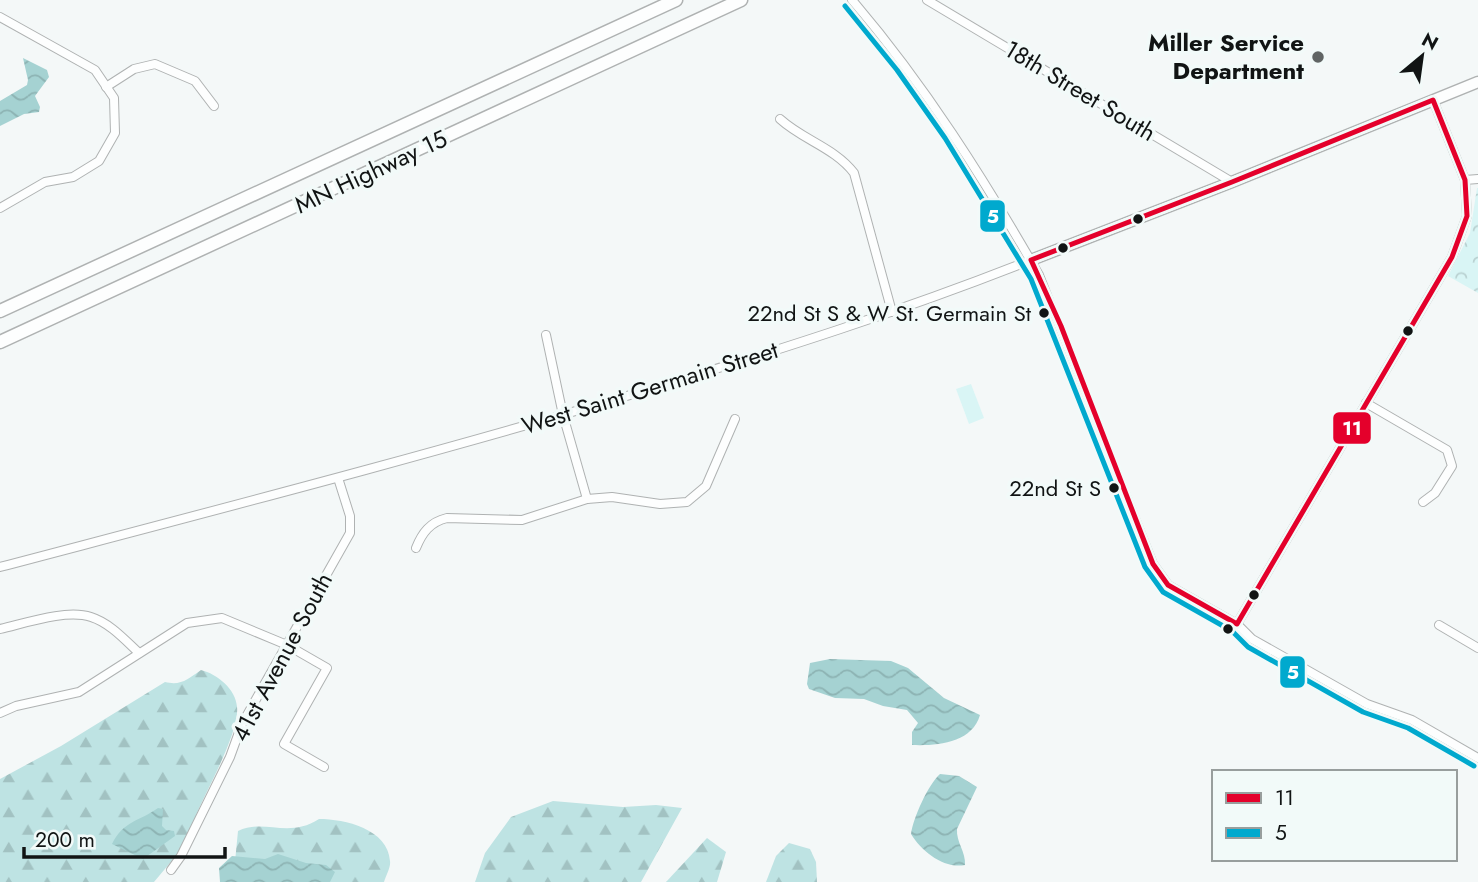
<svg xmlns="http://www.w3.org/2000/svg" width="1478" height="882" font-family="Jost,sans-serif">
	<defs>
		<pattern id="forest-firs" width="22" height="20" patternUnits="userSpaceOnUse" patternTransform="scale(1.75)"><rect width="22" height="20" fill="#bee3e3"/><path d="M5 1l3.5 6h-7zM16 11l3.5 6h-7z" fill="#a2c2c2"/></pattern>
		<pattern id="park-crowns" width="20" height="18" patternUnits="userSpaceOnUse" patternTransform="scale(1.75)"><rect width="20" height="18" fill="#d9f5f5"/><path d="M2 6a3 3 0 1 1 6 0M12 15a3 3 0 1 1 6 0" fill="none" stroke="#b9d1d1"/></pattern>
		<pattern id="water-waves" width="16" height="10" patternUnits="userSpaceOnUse" patternTransform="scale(1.75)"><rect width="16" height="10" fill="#a5d2d2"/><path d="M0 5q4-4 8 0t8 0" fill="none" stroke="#8db3b3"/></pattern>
	</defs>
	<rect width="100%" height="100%" fill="#f4f8f8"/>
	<path fill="#d9f5f5" d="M971 384 984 418 969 424 956 389Z"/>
	<g fill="url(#forest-firs)">
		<path d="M201 670C217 674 236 689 237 707 240 731 207 789 197 813 192 823 189 834 184 843 176 857 164 870 154 882H0V779L61 746 165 682C181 686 188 679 201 670Z"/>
		<path d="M553 801 623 807 656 805 682 808 641 882H475L485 853 511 817Z"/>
		<path d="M319 819C345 819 388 829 390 861 391 867 386 875 384 882H233L238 831C264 818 288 839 319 819Z"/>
		<path d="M707 838 726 852 717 882H666Z"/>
		<path d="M789 843 810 849 816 862 817 882H766L776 856Z"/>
	</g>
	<path fill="url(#park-crowns)" d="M1477 188H1478V293L1448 276 1470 233Z"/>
	<g fill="url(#water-waves)">
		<path d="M23 58 47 70 49 77 35 96 40 107 39 112 24 114 0 126V101L27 85 28 80Z"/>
		<path d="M830 659 891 661 908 668 944 698 980 715C972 743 937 746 912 745V732L918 723 907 710 883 706 864 699 835 698 809 689 807 684 810 663Z"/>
		<path d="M940 774 959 776 977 787 957 829C956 842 966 852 965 865 944 869 922 852 911 834 913 818 928 785 940 774Z"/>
		<path d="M158 808 163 809 162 826 166 830 174 831 175 836 143 859 112 844C123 821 140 821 158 808Z"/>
		<path d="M278 854 306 863 326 865 335 872 330 882H220L219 868 232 856 265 859Z"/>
	</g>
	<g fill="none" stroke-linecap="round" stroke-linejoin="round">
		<g stroke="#afb2b2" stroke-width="10">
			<g id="minor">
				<path d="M852 0C924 84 984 179 1039 275L1153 564 1168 585 1237 624 1252 639 1367 704 1412 720 1478 758"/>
				<path d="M927 0 1232 182"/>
				<path d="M0 17 95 70 114 98 115 133 99 161 73 177 45 182 0 208"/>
				<path d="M106 87 134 69 155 64 195 81 214 106"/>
				<path d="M780 119C803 140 835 148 854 173L892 312"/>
				<path d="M1465 180 1478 179"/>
				<path d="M546 335 563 415 587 499"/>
				<path d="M1366 403 1447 450 1452 466 1435 493 1423 502"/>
				<path d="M416 548C422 533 430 522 447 518L522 520 587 499 612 497 660 504 687 502 706 486 735 419"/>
				<path d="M0 567C216 510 433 454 647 390 776 351 905 310 1031 260"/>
				<path d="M1237 624 1452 257 1467 216 1465 180 1433 100"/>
				<path d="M1439 625 1478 648"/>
				<path d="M0 629C26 623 66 609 91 617 110 623 125 640 139 653"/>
				<path d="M0 713 16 706 79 692 187 623 222 618 287 645 327 668 284 744 324 767"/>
				<path d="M171 870 181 856 230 757 242 724 350 533V516L338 478"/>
			</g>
		</g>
		<g stroke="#afb2b2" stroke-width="13">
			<path id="major" d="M1031 260 1232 182 1478 82"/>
		</g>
		<g stroke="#afb2b2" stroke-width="15">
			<g id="highway">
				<path d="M0 311 676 0"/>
				<path d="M0 342 741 0"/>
			</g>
		</g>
		<use href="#minor" stroke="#fdfefe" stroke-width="8"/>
		<use href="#major" stroke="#fdfefe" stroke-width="10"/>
		<use href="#highway" stroke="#fdfefe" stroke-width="12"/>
		<g stroke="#f2faf9" stroke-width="10">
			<path id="bus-1" d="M1433 100 1465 180 1467 216 1452 257 1237 624 1168 585 1153 564 1061 326 1031 260 1232 182Z"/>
		</g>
		<g stroke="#f2faf9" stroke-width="10">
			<path id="bus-2" d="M845 6 897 70 945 138 1031 279 1145 567 1163 592 1232 631 1248 647 1363 712 1408 728 1474 766"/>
		</g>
		<use href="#bus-1" stroke="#e4002b" stroke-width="5"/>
		<use href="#bus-2" stroke="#00a9ce" stroke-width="5"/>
	</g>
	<circle fill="#606464" stroke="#f2faf9" stroke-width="2.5" cx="1318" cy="57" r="7"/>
	<g fill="#111414" stroke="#f2faf9" stroke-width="2.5">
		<circle cx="1138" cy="219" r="6"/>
		<circle cx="1063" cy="248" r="6"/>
		<circle cx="1044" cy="313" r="6"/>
		<circle cx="1408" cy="331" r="6"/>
		<circle cx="1114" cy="488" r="6"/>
		<circle cx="1254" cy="595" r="6"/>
		<circle cx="1228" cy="629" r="6"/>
	</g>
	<g text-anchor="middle" stroke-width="7" stroke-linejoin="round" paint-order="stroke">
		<g font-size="22" fill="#111414" stroke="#f2faf9" text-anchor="end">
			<text x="1031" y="321">22nd St S &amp; W St. Germain St</text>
			<text x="1101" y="496">22nd St S</text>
		</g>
		<g font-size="24" font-weight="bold" fill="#111414" stroke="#f2faf9" text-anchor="end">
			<text x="1304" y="51">Miller Service<tspan x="1304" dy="28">Department</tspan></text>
		</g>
		<g font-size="24" fill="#111414" stroke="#f2faf9">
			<text transform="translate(1080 91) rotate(31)" y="8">18th Street South</text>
			<text transform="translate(371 172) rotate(-25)" y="8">MN Highway 15</text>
			<text transform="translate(650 388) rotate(-17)" y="8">West Saint Germain Street</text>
			<text transform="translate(282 657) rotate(-62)" y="8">41st Avenue South</text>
		</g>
	</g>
	<g stroke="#f2faf9" stroke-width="2.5">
		<rect x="979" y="199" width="27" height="34" rx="7" fill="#00a9ce"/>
		<rect x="1332" y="411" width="40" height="34" rx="7" fill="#e4002b"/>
		<rect x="1279" y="655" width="27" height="34" rx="7" fill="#00a9ce"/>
	</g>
	<g font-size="19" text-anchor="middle" font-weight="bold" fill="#fff">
		<text x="993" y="223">5</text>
		<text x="1352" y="435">11</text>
		<text x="1293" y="679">5</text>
	</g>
	<rect x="1212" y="770" width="245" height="91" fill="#f2faf9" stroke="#989e9d" stroke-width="2"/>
	<rect x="1226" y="793" width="35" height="10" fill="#e4002b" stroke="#989e9d" stroke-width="2"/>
	<text x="1275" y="805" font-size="21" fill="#111414">11</text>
	<rect x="1226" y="828" width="35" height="10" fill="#00a9ce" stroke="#989e9d" stroke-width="2"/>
	<text x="1275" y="840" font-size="21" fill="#111414">5</text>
	<g transform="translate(1422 56) rotate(29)" stroke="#f2faf9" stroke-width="5" paint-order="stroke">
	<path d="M0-5L12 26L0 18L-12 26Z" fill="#111414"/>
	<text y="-10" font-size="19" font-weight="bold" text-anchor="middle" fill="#111414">N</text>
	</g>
	<path d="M24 847v10h201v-10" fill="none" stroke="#111414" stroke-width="3.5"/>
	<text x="35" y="847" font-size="21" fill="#111414" stroke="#f2faf9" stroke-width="5" paint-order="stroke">200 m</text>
</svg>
